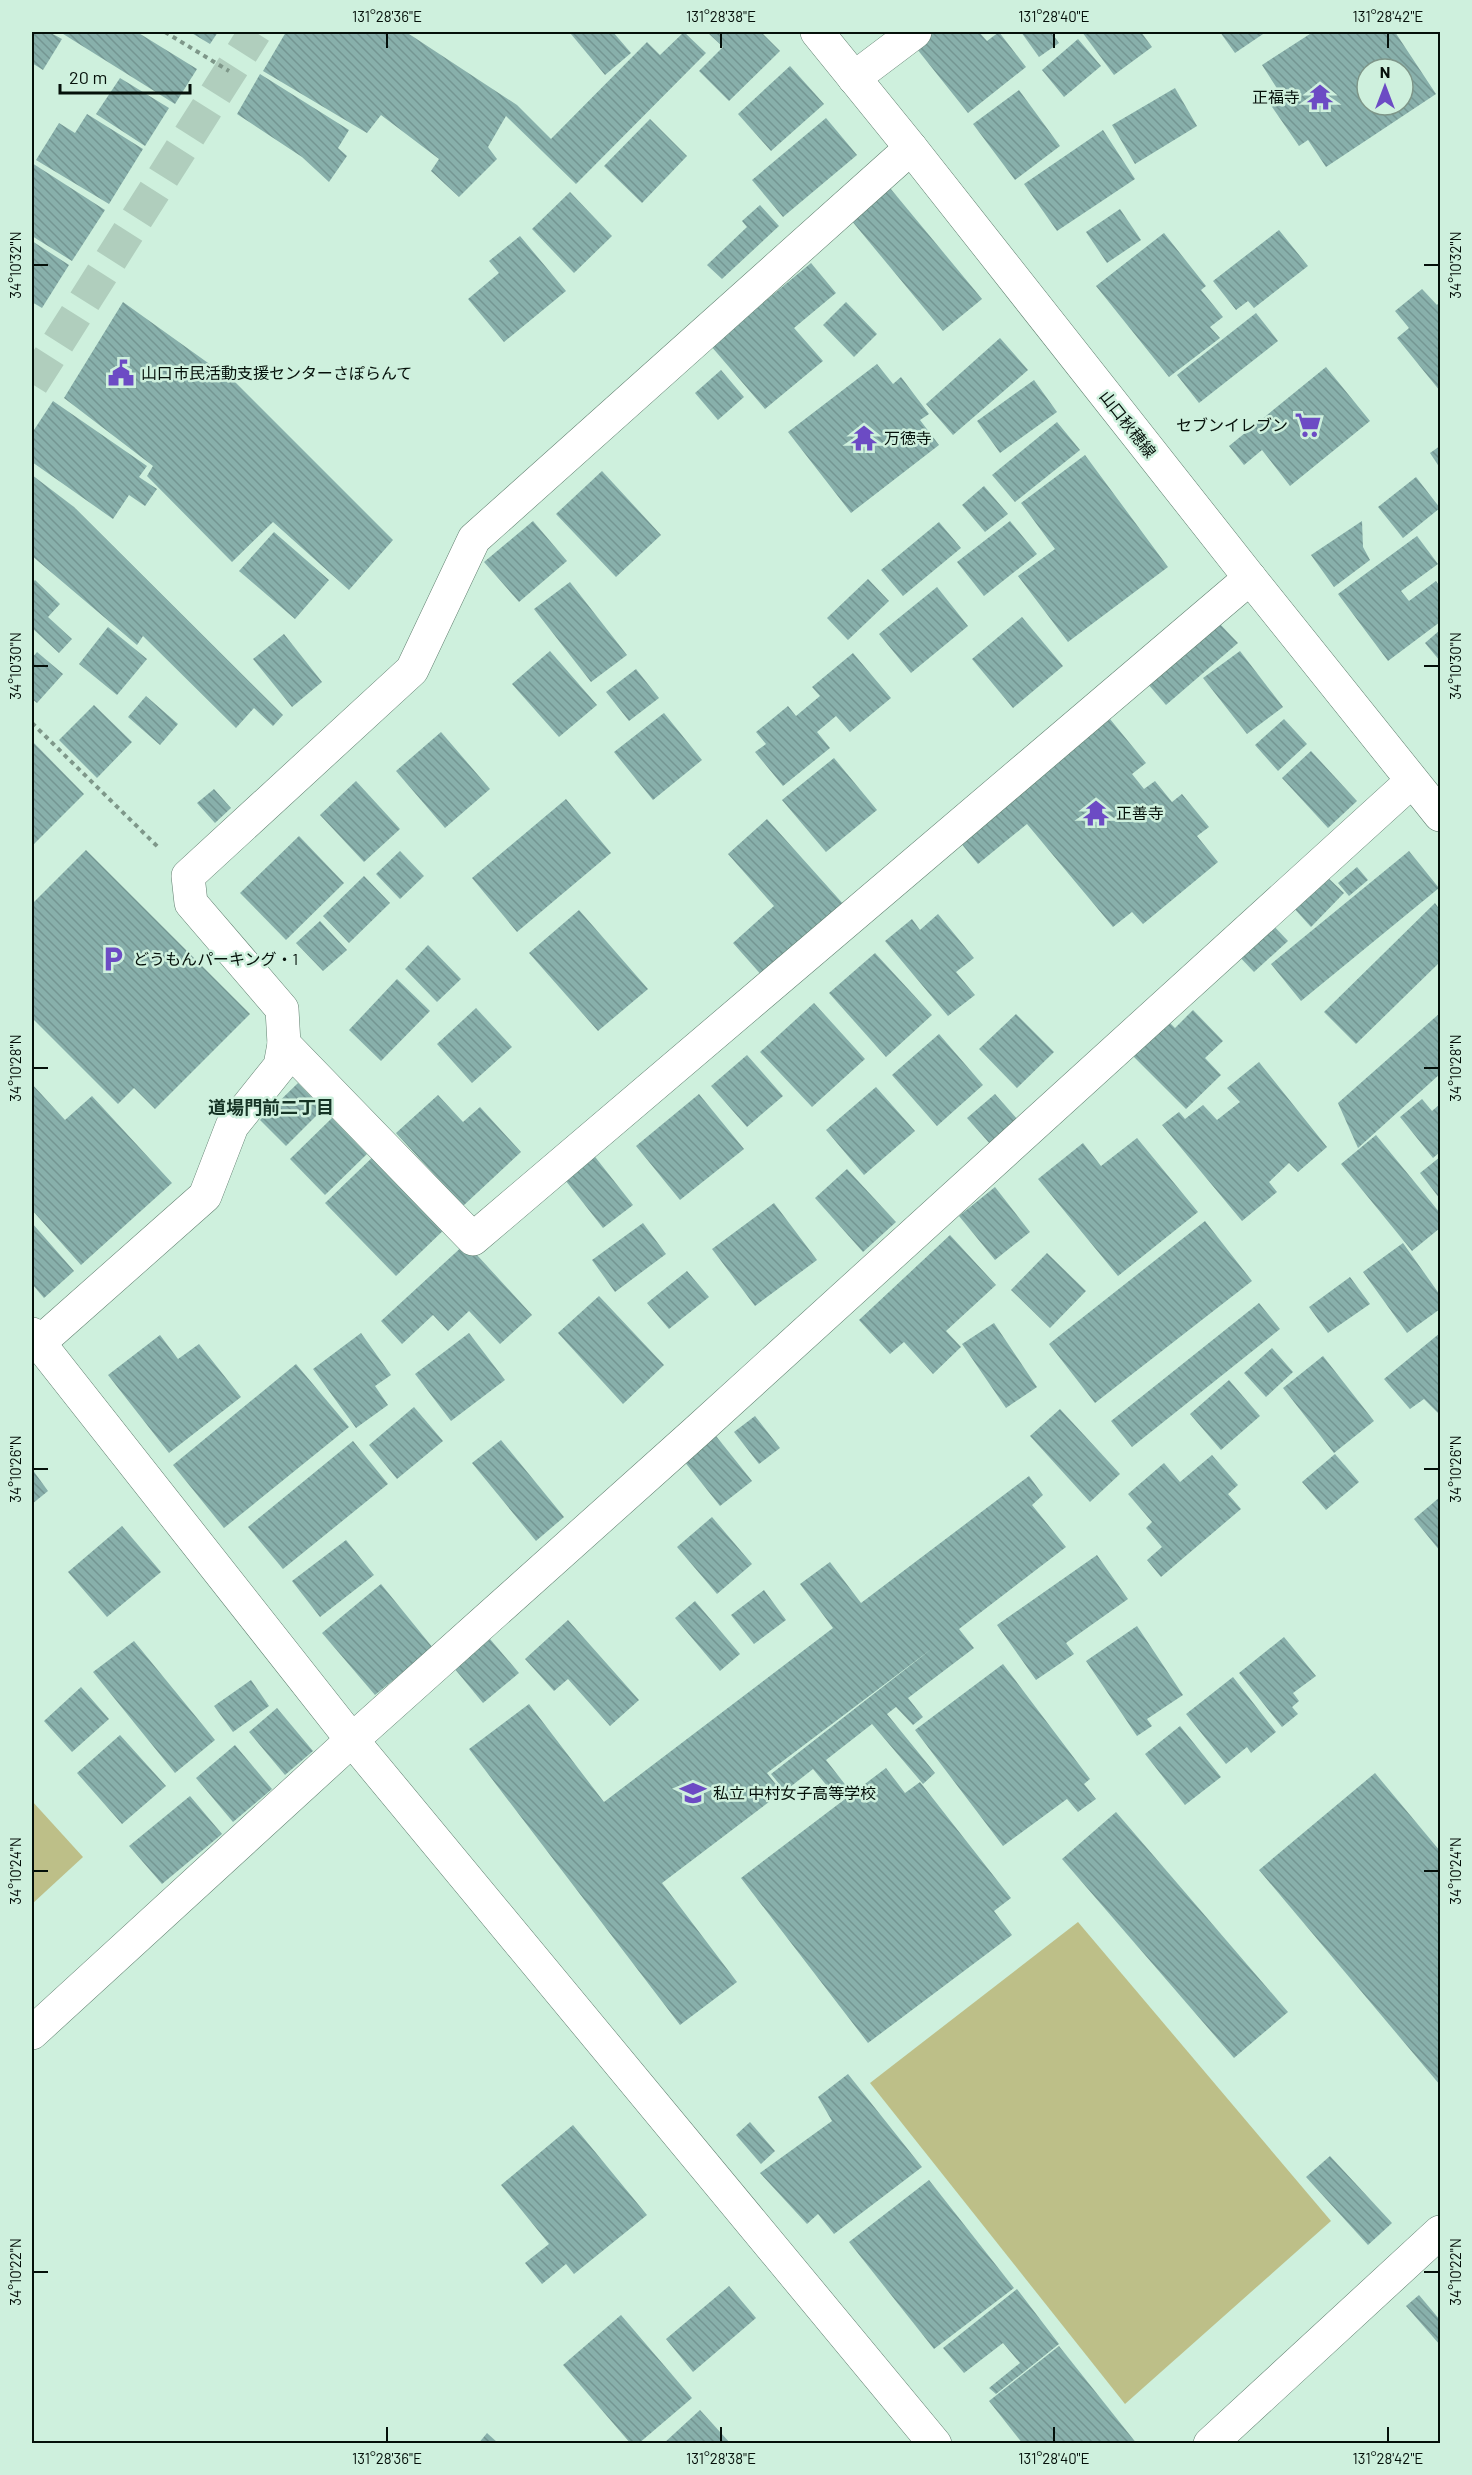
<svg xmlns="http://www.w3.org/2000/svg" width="1472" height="2475" font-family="Barlow,'Noto Sans JP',sans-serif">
	<defs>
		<pattern id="building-back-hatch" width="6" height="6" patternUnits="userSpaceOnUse" patternTransform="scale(1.5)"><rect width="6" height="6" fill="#88b0ab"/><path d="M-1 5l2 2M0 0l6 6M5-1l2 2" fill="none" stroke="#749692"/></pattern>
	</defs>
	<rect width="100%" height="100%" fill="#cef0dd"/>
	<g fill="#bdbf88">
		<path d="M32 1801 83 1857 32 1904Z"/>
		<path d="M1078 1922 1331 2221 1125 2404 870 2083Z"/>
	</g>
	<g fill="url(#building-back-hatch)" fill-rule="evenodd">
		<path d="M32 32H49L62 39 43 70 32 63Z"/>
		<path d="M60 32H137L197 69 175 104Z"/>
		<path d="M190 32H218L210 44Z"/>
		<path d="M286 32H406L517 105 551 139 647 42 660 55 684 32 706 53 576 184 506 116 488 147 497 159 459 197 431 171 439 159 381 115 367 133 263 71Z"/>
		<path d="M573 32H613L631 53 605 75 571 34Z"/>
		<path d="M707 32H761L780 51 729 101 699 71 723 47Z"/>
		<path d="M929 32H979L987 41 999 32 1026 67 968 113 913 44Z"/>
		<path d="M1021 32H1051L1059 43 1039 57Z"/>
		<path d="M1082 32H1141L1152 47 1114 75Z"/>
		<path d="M1220 32H1266L1235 53Z"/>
		<path d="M1313 32H1395L1436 94 1326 167 1308 140 1299 146 1268 101 1280 93 1262 65ZM1367 69H1403V105H1367Z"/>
		<path d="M1078 39 1101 66 1064 97 1042 70Z"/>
		<path d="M790 66 824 104 771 151 738 114Z"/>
		<path d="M260 74 349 130 338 148 347 156 329 182 302 157 237 114Z"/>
		<path d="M120 78 169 108 145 146 96 114Z"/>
		<path d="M1175 88 1197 126 1135 164 1112 125Z"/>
		<path d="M1019 90 1060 146 1015 180 973 124Z"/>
		<path d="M87 114 143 149 109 204 36 160 59 123 75 133Z"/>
		<path d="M826 118 857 155 783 217 752 180Z"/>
		<path d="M650 119 687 156 642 203 604 166Z"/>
		<path d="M1103 130 1135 179 1057 231 1024 184Z"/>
		<path d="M32 163 105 210 72 261 32 236Z"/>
		<path d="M890 188 982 299 943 331 851 220Z"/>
		<path d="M570 192 612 236 574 273 532 229Z"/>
		<path d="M760 205 779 226 722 279 707 265 747 227 742 221Z"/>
		<path d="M1120 209 1141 240 1107 263 1086 232Z"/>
		<path d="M1279 230 1308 266 1254 308 1248 301 1236 310 1213 281Z"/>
		<path d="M1164 233 1206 286 1201 290 1223 317 1210 327 1220 338 1169 377 1096 286Z"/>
		<path d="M520 236 566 291 504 342 468 299 499 273 489 261Z"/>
		<path d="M32 241 69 265 42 308 32 302Z"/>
		<path d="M811 263 836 293 794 328 823 361 765 409 711 346Z"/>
		<path d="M1422 289 1437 305 1440 302V391L1397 338 1409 328 1395 311Z"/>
		<path d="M123 302 236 383 393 540 349 590 273 522 232 562 147 476 153 466 64 398Z"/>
		<path d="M846 302 877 334 854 357 823 325Z"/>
		<path d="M1256 313 1278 341 1199 403 1177 375Z"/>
		<path d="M1000 338 1028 370 953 435 926 404Z"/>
		<path d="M877 364 893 384 901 377 929 414 920 420 939 445 851 513 788 432Z"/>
		<path d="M1326 367 1370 421 1290 486 1262 450 1244 465 1229 446Z"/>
		<path d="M721 370 744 397 718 420 695 393Z"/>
		<path d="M1034 380 1057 412 1000 453 977 421Z"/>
		<path d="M53 401 147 466 139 477 157 489 145 506 129 495 113 519 32 462V433Z"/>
		<path d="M1057 422 1080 450 1015 502 992 475Z"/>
		<path d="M1440 446V468L1430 453Z"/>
		<path d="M1085 455 1168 567 1068 642 1018 576 1055 549 1021 503Z"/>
		<path d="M602 471 661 535 616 577 556 514Z"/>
		<path d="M32 475 74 507 283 715 273 726 254 708 236 728 143 636 137 645 32 556Z"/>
		<path d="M1416 477 1440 508 1403 538 1378 507Z"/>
		<path d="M984 486 1008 514 985 532 962 505Z"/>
		<path d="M533 521 567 561 519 602 484 562Z"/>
		<path d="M1010 521 1037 554 984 596 957 562Z"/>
		<path d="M1362 521 1363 547 1370 560 1334 587 1311 555Z"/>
		<path d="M939 522 961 548 903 596 881 570Z"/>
		<path d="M274 532 329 580 295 619 239 571Z"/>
		<path d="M1417 536 1438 564 1401 591 1409 601 1436 581 1440 587V622L1388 661 1338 594Z"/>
		<path d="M868 579 889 601 848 640 827 618Z"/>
		<path d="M35 580 60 604 48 617 72 639 59 653 32 628V583Z"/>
		<path d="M570 582 627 655 591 682 534 609Z"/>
		<path d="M937 587 968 626 911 673 879 634Z"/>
		<path d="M1022 617 1063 666 1013 708 972 659Z"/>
		<path d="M1218 622 1238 643 1166 705 1147 683Z"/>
		<path d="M108 627 147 659 117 695 79 664Z"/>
		<path d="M1440 630V661L1425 643Z"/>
		<path d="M284 634 322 682 292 707 253 659Z"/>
		<path d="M550 651 597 705 559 737 512 684Z"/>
		<path d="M1240 651 1283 707 1247 734 1203 678Z"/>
		<path d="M37 652 63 674 37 703 32 699V658Z"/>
		<path d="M853 653 891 698 850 732 836 716 817 732 830 748 783 786 755 752 766 744 756 732 788 706 796 716 820 696 812 687Z"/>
		<path d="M636 669 659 698 629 721 606 692Z"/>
		<path d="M146 696 178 724 160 745 128 717Z"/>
		<path d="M94 705 132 742 97 778 59 740Z"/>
		<path d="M664 713 702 760 653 800 614 752Z"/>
		<path d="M1110 719 1146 763 1132 774 1144 789 1155 781 1172 802 1182 794 1209 827 1197 836 1218 862 1143 924 1132 912 1113 927 1027 824 978 864 960 842Z"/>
		<path d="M1284 719 1307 744 1278 771 1255 745Z"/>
		<path d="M441 732 490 789 445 828 396 771Z"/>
		<path d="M32 741 84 794 32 846Z"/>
		<path d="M1311 751 1357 801 1328 828 1282 778Z"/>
		<path d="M834 758 877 810 826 852 782 800Z"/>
		<path d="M356 781 400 829 364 862 320 815Z"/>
		<path d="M214 789 231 808 215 823 197 803Z"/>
		<path d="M566 799 611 853 517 932 472 878Z"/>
		<path d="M767 819 845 906 764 978 733 943 774 906 728 854Z"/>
		<path d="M299 836 344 883 286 940 240 893Z"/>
		<path d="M86 850 250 1014 155 1109 134 1088 118 1104 32 1018V904Z"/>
		<path d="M400 851 424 876 400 899 376 874Z"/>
		<path d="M1409 851 1439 888 1301 1001 1271 964Z"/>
		<path d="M1357 867 1368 880 1349 896 1338 883Z"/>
		<path d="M1324 874 1344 893 1311 927 1292 906Z"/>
		<path d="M364 876 390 903 349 943 323 916Z"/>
		<path d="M1435 903 1440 910V962L1356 1044 1324 1012Z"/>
		<path d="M579 910 648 989 598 1031 529 953Z"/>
		<path d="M938 914 974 958 956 972 975 995 948 1016 885 941 912 919 920 930Z"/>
		<path d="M320 921 347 950 323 971 296 943Z"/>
		<path d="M1270 922 1288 941 1254 972 1236 953Z"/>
		<path d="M428 945 461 979 437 1002 405 969Z"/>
		<path d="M875 953 932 1015 886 1057 829 993Z"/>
		<path d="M397 979 430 1011 381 1061 349 1030Z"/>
		<path d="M814 1003 865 1059 812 1107 760 1052Z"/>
		<path d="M476 1008 512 1047 472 1083 437 1044Z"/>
		<path d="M1193 1010 1223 1041 1205 1058 1221 1075 1186 1109 1131 1054 1166 1019 1175 1028Z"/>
		<path d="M1440 1013V1074L1358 1148 1338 1103Z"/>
		<path d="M1016 1014 1054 1052 1017 1088 979 1049Z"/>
		<path d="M939 1034 983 1085 937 1126 892 1075Z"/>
		<path d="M747 1055 783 1096 747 1127 711 1086Z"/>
		<path d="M1259 1062 1327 1147 1298 1172 1289 1163 1269 1182 1277 1192 1242 1221 1162 1125 1179 1112 1185 1119 1203 1105 1217 1120 1240 1102 1227 1088Z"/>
		<path d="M298 1083 323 1109 286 1146 260 1120Z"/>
		<path d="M32 1084 65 1120 92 1096 172 1183 81 1265 32 1210Z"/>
		<path d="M876 1087 915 1131 864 1175 826 1130Z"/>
		<path d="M699 1094 744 1149 680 1200 636 1146Z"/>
		<path d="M995 1094 1019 1121 991 1145 967 1118Z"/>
		<path d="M438 1095 463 1122 480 1107 521 1152 463 1206 396 1133Z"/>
		<path d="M1422 1099 1432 1111 1440 1104V1152L1433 1158 1400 1117Z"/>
		<path d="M332 1118 367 1154 325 1195 290 1159Z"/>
		<path d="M1376 1135 1440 1213V1228L1412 1251 1341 1164Z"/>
		<path d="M1137 1138 1198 1212 1118 1276 1038 1179 1083 1143 1101 1166Z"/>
		<path d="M379 1151 450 1224 396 1276 325 1203Z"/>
		<path d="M592 1153 633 1205 603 1228 562 1176Z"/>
		<path d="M1440 1157V1199L1420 1173Z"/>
		<path d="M847 1169 896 1222 863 1252 815 1198Z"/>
		<path d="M995 1187 1030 1232 995 1260 959 1216Z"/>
		<path d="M774 1203 817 1260 755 1306 712 1249Z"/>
		<path d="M1205 1221 1252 1281 1095 1403 1049 1344Z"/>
		<path d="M32 1223 74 1271 44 1298 32 1284Z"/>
		<path d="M643 1223 666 1254 615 1292 592 1260Z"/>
		<path d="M950 1235 996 1285 946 1331 961 1347 933 1374 904 1342 890 1354 859 1320Z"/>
		<path d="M466 1243 532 1315 500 1344 469 1311 448 1331 433 1315 402 1344 381 1321Z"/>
		<path d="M1403 1243 1440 1295V1309L1407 1333 1363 1272Z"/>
		<path d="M1047 1253 1086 1291 1050 1328 1011 1290Z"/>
		<path d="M687 1271 709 1297 669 1329 647 1303Z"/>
		<path d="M1350 1277 1370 1304 1328 1333 1309 1307Z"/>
		<path d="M599 1296 664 1365 623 1404 558 1333Z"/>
		<path d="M1259 1303 1280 1329 1132 1447 1111 1421Z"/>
		<path d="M994 1323 1037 1387 1006 1408 962 1344Z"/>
		<path d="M361 1333 391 1375 375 1386 388 1405 356 1428 313 1369Z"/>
		<path d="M469 1333 505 1380 451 1421 415 1374Z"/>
		<path d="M1440 1333V1415L1424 1399 1410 1409 1384 1379Z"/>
		<path d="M160 1335 178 1359 199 1344 241 1397 169 1453 108 1375Z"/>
		<path d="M1272 1348 1293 1372 1266 1397 1244 1373Z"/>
		<path d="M1323 1356 1374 1421 1334 1453 1283 1388Z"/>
		<path d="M296 1364 349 1427 224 1528 173 1465Z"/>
		<path d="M1229 1380 1260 1416 1221 1450 1190 1414Z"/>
		<path d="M414 1407 443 1441 397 1479 369 1445Z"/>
		<path d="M1060 1409 1120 1474 1090 1502 1030 1436Z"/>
		<path d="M755 1416 780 1448 759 1464 734 1432Z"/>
		<path d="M716 1436 752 1481 720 1506 684 1461Z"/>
		<path d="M501 1440 564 1517 536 1541 472 1463Z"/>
		<path d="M353 1441 388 1484 283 1569 248 1527Z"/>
		<path d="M1335 1454 1359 1482 1326 1510 1302 1482Z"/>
		<path d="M1212 1455 1238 1485 1228 1494 1241 1509 1161 1577 1147 1560 1162 1547 1146 1528 1152 1522 1128 1494 1164 1463 1180 1482Z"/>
		<path d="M32 1469 48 1491 32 1504Z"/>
		<path d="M1029 1476 1043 1495 1032 1505 1066 1547 959 1629 974 1648 908 1698 923 1717 913 1725 896 1707 887 1714 935 1773 923 1784 872 1724 826 1760 851 1792 838 1799 813 1769 785 1791 771 1774 934 1647 767 1773 782 1792 662 1883 737 1982 680 2025 469 1749 529 1704 604 1802 833 1628 800 1584 830 1562 861 1603Z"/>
		<path d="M1440 1497V1551L1414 1519Z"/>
		<path d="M712 1517 752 1564 717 1594 677 1547Z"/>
		<path d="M122 1526 161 1572 107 1617 68 1572Z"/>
		<path d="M346 1540 374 1575 320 1617 292 1581Z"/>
		<path d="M1097 1555 1128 1599 1066 1643 1074 1654 1036 1680 997 1625Z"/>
		<path d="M381 1584 433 1648 375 1695 322 1633Z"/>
		<path d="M764 1590 786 1620 754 1644 731 1615Z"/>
		<path d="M695 1601 740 1654 720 1671 675 1618Z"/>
		<path d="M568 1620 639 1700 610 1726 568 1679 554 1691 525 1659Z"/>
		<path d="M1137 1626 1183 1695 1147 1719 1152 1726 1137 1736 1086 1661Z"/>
		<path d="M1284 1637 1316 1676 1293 1693 1299 1701 1292 1707 1298 1714 1282 1727 1239 1673Z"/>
		<path d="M490 1639 519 1673 483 1703 454 1668Z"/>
		<path d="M134 1641 215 1740 175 1773 93 1672Z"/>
		<path d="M1003 1664 1090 1779 1084 1784 1096 1799 1078 1812 1067 1799 1003 1846 915 1730Z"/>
		<path d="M1233 1677 1276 1732 1251 1753 1247 1747 1226 1764 1186 1714Z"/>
		<path d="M251 1680 269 1706 233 1732 214 1706Z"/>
		<path d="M81 1687 109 1719 72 1752 44 1721Z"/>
		<path d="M277 1708 313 1751 285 1775 249 1732Z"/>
		<path d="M1180 1726 1221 1777 1185 1805 1145 1754Z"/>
		<path d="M120 1735 166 1786 122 1824 77 1773Z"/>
		<path d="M235 1745 272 1789 233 1822 196 1778Z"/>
		<path d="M886 1768 905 1793 920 1782 1011 1898 994 1911 1012 1935 868 2043 741 1878Z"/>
		<path d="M1375 1773 1440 1851V2085L1259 1870Z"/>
		<path d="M190 1796 222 1834 162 1884 129 1846Z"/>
		<path d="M1116 1812 1288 2012 1234 2058 1062 1859Z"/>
		<path d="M848 2074 922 2167 834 2234 818 2214 807 2224 760 2173 832 2121 818 2097Z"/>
		<path d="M750 2122 775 2151 761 2164 736 2135Z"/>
		<path d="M573 2125 647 2215 574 2274 566 2264 542 2284 525 2263 549 2244 501 2185Z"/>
		<path d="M1330 2156 1392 2223 1368 2245 1306 2177Z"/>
		<path d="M929 2180 1014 2288 934 2349 849 2242Z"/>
		<path d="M729 2286 756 2318 693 2372 666 2339Z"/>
		<path d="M1017 2289 1059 2344 996 2394 989 2388 1020 2363 1003 2343 964 2373 943 2348Z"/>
		<path d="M1419 2295 1440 2320V2345L1406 2306Z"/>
		<path d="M621 2315 692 2398 638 2444H631L563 2365Z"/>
		<path d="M1059 2346 1137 2444H1023L989 2401Z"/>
		<path d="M700 2410 731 2444H663Z"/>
		<path d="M487 2433 499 2444H478Z"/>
	</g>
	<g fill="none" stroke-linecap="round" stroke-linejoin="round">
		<path stroke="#b0cebd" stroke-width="33" stroke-dasharray="33 16" stroke-linecap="butt" d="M32 384 255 32"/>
		<g stroke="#607f6f" stroke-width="34">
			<g id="minor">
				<path d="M854 78 915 32"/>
				<path d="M911 148 474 539 412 670 188 876 191 903 282 1009 284 1044 473 1239 1250 578"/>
				<path d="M39 1343 205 1196 232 1126 280 1066 284 1044"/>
				<path d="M32 2033 352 1740 696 1432 1412 781"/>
				<path d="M1210 2444 1440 2232"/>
			</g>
		</g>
		<g stroke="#607f6f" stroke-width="34">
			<path id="tertiary" d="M32 1334 352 1740 935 2444"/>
		</g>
		<g stroke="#607f6f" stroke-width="34">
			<path id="secondary" d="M817 32 911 148 1250 578 1440 815"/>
		</g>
		<g stroke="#7e9789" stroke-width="4" stroke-dasharray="4.5 4.5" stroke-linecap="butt">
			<path d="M165 32 229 71"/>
			<path d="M32 723 159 848"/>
		</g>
		<use href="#minor" stroke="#fff" stroke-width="33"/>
		<use href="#tertiary" stroke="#fff" stroke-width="33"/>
		<use href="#secondary" stroke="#fff" stroke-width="33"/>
	</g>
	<path fill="none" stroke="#05100a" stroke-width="2" d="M387 33V48M721 33V48M1054 33V48M1388 33V48M33 265H48M1424 265H1439M33 666H48M1424 666H1439M33 1068H48M1424 1068H1439M33 1469H48M1424 1469H1439M33 1871H48M1424 1871H1439M33 2272H48M1424 2272H1439M387 2427V2442M721 2427V2442M1054 2427V2442M1388 2427V2442"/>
	<defs>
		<g id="temple-bare" transform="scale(2.07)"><path d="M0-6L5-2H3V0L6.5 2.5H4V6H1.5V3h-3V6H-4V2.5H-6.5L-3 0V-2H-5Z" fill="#6c4bc4" stroke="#cef0dd" stroke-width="2.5" paint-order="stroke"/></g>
		<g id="civic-bare" transform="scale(2.07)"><path d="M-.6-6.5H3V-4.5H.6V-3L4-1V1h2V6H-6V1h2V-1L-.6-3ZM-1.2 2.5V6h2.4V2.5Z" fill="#6c4bc4" stroke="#cef0dd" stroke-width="2.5" paint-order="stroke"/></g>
		<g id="supermarket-bare" transform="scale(2.07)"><path d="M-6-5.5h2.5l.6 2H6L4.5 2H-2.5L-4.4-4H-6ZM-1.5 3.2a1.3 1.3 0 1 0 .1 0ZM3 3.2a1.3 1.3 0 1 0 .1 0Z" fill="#6c4bc4" stroke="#cef0dd" stroke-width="2.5" paint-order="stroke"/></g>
		<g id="parking-bare" transform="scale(2.07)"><path d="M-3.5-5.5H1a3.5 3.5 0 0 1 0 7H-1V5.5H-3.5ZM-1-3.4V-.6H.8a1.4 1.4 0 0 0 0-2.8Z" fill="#6c4bc4" stroke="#cef0dd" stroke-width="2.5" paint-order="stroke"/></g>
		<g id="school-bare" transform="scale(2.07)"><path d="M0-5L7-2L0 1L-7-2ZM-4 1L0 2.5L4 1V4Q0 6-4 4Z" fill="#6c4bc4" stroke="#cef0dd" stroke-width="2.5" paint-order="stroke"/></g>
	</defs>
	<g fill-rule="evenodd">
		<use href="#temple-bare" x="1320" y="97"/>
		<use href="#civic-bare" x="121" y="373"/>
		<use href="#supermarket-bare" x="1308" y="425"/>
		<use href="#temple-bare" x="864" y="438"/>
		<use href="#temple-bare" x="1096" y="813"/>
		<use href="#parking-bare" x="113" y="959"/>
		<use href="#school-bare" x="693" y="1793"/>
	</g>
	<g text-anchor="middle" stroke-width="5" stroke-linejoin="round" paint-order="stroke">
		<g font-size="16" fill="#05100a" stroke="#cef0dd" text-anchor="start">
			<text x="1300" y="103" text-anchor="end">正福寺</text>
			<text x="141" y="379">山口市民活動支援センターさぽらんて</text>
			<text x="1288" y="431" text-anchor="end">セブンイレブン</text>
			<text x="884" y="444">万徳寺</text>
			<text x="1116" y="819">正善寺</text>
			<text x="133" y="965">どうもんパーキング・1</text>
			<text x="713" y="1799">私立 中村女子高等学校</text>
		</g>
		<g font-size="16" fill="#05100a" stroke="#cef0dd">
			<text transform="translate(1128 424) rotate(52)" y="6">山口秋穂線</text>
		</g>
		<g font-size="18" font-weight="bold" fill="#163426" stroke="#cef0dd">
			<text x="271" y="1114">道場門前二丁目</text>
		</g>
	</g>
	<rect width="1472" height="2475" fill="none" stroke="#cef0dd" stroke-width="66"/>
	<g transform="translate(1385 87)"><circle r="28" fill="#cef0dd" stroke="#7e9689" stroke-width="1.5"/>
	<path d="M0-4.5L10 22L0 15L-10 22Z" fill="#6c4bc4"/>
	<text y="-9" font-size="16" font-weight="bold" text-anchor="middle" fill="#05100a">N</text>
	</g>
	<path d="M60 84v9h130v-9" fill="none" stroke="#05100a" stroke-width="3"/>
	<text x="69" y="84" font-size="18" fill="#05100a" stroke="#cef0dd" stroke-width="4.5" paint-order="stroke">20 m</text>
	<rect x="33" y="33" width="1406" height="2409" fill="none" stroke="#05100a" stroke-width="2"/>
	<g font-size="15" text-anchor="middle" fill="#05100a">
		<text x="387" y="22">131°28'36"E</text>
		<text x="721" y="22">131°28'38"E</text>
		<text x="1054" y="22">131°28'40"E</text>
		<text x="1388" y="22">131°28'42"E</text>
		<text transform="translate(16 265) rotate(-90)" y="5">34°10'32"N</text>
		<text transform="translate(1456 265) rotate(-90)" y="5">34°10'32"N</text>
		<text transform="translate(16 666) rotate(-90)" y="5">34°10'30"N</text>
		<text transform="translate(1456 666) rotate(-90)" y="5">34°10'30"N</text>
		<text transform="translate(16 1068) rotate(-90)" y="5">34°10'28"N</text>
		<text transform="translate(1456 1068) rotate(-90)" y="5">34°10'28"N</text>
		<text transform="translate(16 1469) rotate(-90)" y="5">34°10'26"N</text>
		<text transform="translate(1456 1469) rotate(-90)" y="5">34°10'26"N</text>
		<text transform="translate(16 1871) rotate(-90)" y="5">34°10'24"N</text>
		<text transform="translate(1456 1871) rotate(-90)" y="5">34°10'24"N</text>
		<text transform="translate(16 2272) rotate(-90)" y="5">34°10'22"N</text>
		<text transform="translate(1456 2272) rotate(-90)" y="5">34°10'22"N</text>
		<text x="387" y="2464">131°28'36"E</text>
		<text x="721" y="2464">131°28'38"E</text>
		<text x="1054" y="2464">131°28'40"E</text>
		<text x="1388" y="2464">131°28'42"E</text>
	</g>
</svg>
